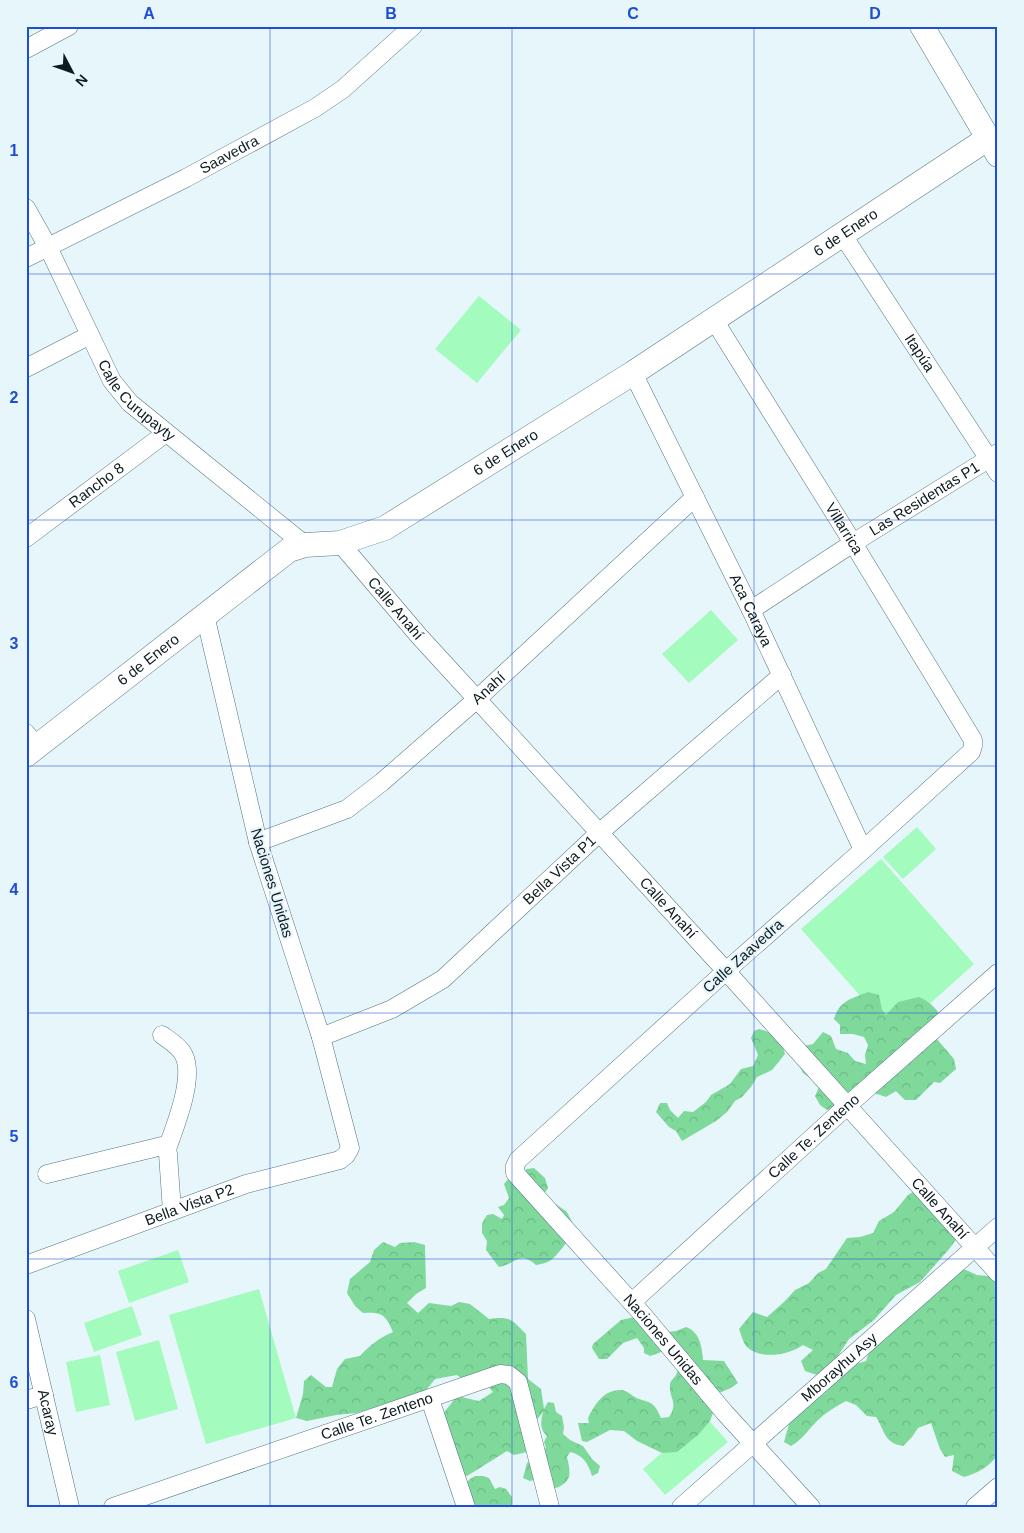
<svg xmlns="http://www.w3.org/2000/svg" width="1024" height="1533" font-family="Helvetica,sans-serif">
	<defs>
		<pattern id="forest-crowns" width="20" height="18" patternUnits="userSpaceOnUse" patternTransform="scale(1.25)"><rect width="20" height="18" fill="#7fd99b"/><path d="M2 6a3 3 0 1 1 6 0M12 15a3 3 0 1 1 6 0" fill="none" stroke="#6dba85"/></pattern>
	</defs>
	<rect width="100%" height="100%" fill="#e7f6fb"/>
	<g fill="#a3fbbd">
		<path d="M479 296 521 330 477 383 435 349Z"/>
		<path d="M711 610 738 640 689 683 662 654Z"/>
		<path d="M917 827 936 849 903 879 883 857Z"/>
		<path d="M881 859 974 964 895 1035 801 929Z"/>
		<path d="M178 1250 189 1282 129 1303 118 1271Z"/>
		<path d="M259 1289 296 1418 206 1444 169 1315Z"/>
		<path d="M132 1306 142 1335 94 1352 84 1323Z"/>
		<path d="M159 1340 178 1409 135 1421 116 1352Z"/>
		<path d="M100 1355 110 1405 76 1412 66 1362Z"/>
		<path d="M705 1416 728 1442 665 1495 643 1469Z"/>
	</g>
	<g fill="url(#forest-crowns)">
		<path d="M868 992 879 995 882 1010 886 1015 898 1002 919 997C932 1003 942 1013 945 1028L937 1039 954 1059 956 1069 940 1083 934 1082 916 1100H905L896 1091 886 1097 856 1087 832 1108 827 1110 820 1105 815 1096 820 1085 803 1073 799 1065 803 1057 804 1046 813 1044 823 1032 831 1036 836 1049 848 1053 855 1061 866 1064 865 1055 868 1045 864 1037 853 1034H840V1025L834 1019C840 1000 851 999 868 992Z"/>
		<path d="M759 1029C772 1032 782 1040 785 1054L772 1070 757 1077 751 1087 742 1097 735 1101 727 1112 716 1121 682 1141 676 1131 669 1127 656 1112 660 1103H667L670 1110 678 1118 684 1111 693 1112 706 1102 711 1095 730 1084 741 1069 753 1066 758 1055 751 1038 754 1031Z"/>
		<path d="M534 1168 545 1178 548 1188 544 1194 553 1202 567 1212 575 1228C572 1236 558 1255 551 1260 547 1263 542 1264 536 1265 519 1250 516 1264 499 1267L486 1250 487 1241 482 1233V1223L487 1215 493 1214 502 1219 504 1215 498 1207 504 1205 509 1198 504 1184 509 1178 515 1179 527 1169Z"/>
		<path d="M921 1187 964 1228 950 1248 920 1282 896 1295 874 1320 849 1339 830 1368 817 1375 805 1371 801 1361 813 1350 803 1345C790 1355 760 1360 747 1347 743 1343 741 1334 739 1329L753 1312 767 1317 784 1302 795 1290 809 1283 818 1273 826 1269 847 1238 860 1237 873 1233 879 1221 894 1212 908 1195Z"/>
		<path d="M383 1242 395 1247 400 1243 414 1242 425 1245 426 1288 416 1294 407 1303 418 1313 429 1303 451 1306 459 1302 470 1304 489 1319C511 1316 511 1319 526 1334L528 1379 541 1389 544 1409 548 1402 554 1403 556 1412 562 1416 564 1427 563 1434 570 1440 583 1446 592 1459 600 1466 598 1473 592 1476C588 1463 583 1455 570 1452L567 1457C572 1477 571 1484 550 1490L538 1479 530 1481 523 1478 527 1463C535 1458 539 1451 546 1448L544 1442 547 1436C539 1428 541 1421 543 1412L532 1426 527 1452 514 1455 507 1451 467 1476 455 1473 442 1415 457 1396 479 1401 493 1392 484 1381 470 1385 457 1375 435 1379 427 1389 408 1401 380 1406 356 1413 336 1415 307 1421 296 1418 303 1394 304 1381 311 1375 326 1387H332L337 1369 345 1359 360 1356C370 1345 379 1338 393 1332 385 1314 382 1312 363 1313L355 1306 347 1293 350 1279 370 1262 374 1250Z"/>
		<path d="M958 1269 966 1270 977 1275 998 1277V1455C987 1468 980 1472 964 1477L952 1471 954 1455 945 1457 940 1449 931 1423 918 1428 912 1437 903 1446C884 1443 885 1431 876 1417L867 1416 856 1405 846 1401C835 1407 825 1413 817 1421 808 1430 802 1440 791 1446L784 1442 789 1424 798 1413 809 1402 824 1394 850 1366 866 1361 869 1352 898 1322 909 1318Z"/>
		<path d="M643 1315 668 1332 676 1331 686 1327C700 1332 702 1347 703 1360L724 1361 738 1383 731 1388 711 1396 706 1404 713 1413 710 1421 698 1435 677 1452 662 1453 637 1441 624 1431 610 1430 587 1442 582 1441 578 1423H589L588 1418C595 1404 604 1389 622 1390 628 1391 633 1397 639 1399 653 1403 655 1404 661 1418L669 1417C679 1403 669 1399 670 1385 670 1380 674 1379 676 1375 678 1372 678 1366 678 1362L667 1350 650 1356 644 1353V1348L637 1338 623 1343 607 1359H599L592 1348 593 1344 621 1320Z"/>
		<path d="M475 1476H483L489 1478 495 1489 500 1487 506 1489 512 1497V1507H473L462 1487 470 1479Z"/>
	</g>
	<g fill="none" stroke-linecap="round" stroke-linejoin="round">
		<g stroke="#527682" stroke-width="19">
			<g id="street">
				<path d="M26 49 69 26"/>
				<path id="s1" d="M26 208 48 247 112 381 130 403 305 545"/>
				<path id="s2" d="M842 234 998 473"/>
				<path id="s3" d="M26 258 186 178 315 108 343 89 413 26"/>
				<path id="s4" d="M714 320 853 543 973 740V746L971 752 863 850 726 971 518 1160 515 1166V1173L643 1315 725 1413 811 1507"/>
				<path d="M26 368 90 335"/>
				<path id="s5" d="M633 373 751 610 863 850"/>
				<path id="s6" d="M26 538 166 433"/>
				<path id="s7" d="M340 543 419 636 726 971 998 1273"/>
				<path id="s8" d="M751 610 853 543 998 453"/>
				<path d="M26 733 37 747"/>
				<path id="s9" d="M258 842 347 809 382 782 477 699 695 497"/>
				<path d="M162 1035C169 1040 177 1045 182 1052 197 1074 175 1126 167 1149"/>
				<path id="s10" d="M321 1037 392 1009 443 979 599 833 782 675"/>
				<path d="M47 1174 162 1146 167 1149 168 1154 172 1211"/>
				<path id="s11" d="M26 1265 246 1184 340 1160 346 1155 350 1148 321 1037 258 842 205 615"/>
				<path id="s12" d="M632 1302 847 1106 998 973"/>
				<path id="s13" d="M26 1319 70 1507"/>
				<path d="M430 1399 466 1507"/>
				<path d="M26 1400 44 1395"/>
				<path id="s14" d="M113 1507 500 1374 509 1375 518 1382 550 1507"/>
				<path id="s15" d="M681 1507 998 1227"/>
				<path d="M975 1507 998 1487"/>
			</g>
		</g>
		<g stroke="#527682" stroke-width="25">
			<g id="secondary">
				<path d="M922 26 998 155"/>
				<path id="s16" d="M26 755 289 550 305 545 340 543 385 528 633 373 987 139"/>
			</g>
		</g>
		<use href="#street" stroke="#fff" stroke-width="18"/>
		<use href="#secondary" stroke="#fff" stroke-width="24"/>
	</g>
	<path fill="none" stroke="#1d4ed8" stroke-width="1" stroke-opacity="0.55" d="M270 26V1507M512 26V1507M754 26V1507M26 274H998M26 520H998M26 766H998M26 1013H998M26 1259H998"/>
	<g text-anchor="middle" stroke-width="4.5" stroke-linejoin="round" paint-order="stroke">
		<g font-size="15" fill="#0d1b20" stroke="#e7f6fb">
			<text dy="5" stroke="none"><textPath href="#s3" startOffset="228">Saavedra</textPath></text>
			<text dy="5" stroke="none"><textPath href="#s16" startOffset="980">6 de Enero</textPath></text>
			<text dy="5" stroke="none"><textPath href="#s2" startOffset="142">Itapúa</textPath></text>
			<text dy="5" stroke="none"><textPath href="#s1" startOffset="224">Calle Curupayty</textPath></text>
			<text dy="5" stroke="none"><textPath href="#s16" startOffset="575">6 de Enero</textPath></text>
			<text dy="5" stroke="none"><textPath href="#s6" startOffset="88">Rancho 8</textPath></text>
			<text dy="5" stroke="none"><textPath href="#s8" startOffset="206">Las Residentas P1</textPath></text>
			<text dy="5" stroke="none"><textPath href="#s4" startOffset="246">Villarrica</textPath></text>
			<text dy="5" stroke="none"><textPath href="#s7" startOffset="86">Calle Anahí</textPath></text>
			<text dy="5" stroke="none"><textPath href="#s5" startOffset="265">Aca Caraya</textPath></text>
			<text dy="5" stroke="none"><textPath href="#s16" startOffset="155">6 de Enero</textPath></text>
			<text dy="5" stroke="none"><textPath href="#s9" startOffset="281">Anahí</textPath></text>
			<text dy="5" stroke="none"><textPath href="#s10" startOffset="295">Bella Vista P1</textPath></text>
			<text transform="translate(272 883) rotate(73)" y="5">Naciones Unidas</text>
			<text dy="5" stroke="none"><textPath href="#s7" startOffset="491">Calle Anahí</textPath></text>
			<text transform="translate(743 956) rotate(-42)" y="5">Calle Zaavedra</text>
			<text dy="5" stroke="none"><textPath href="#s12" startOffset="246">Calle Te. Zenteno</textPath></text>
			<text dy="5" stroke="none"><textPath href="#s11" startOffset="174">Bella Vista P2</textPath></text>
			<text dy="5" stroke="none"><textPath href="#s7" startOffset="896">Calle Anahí</textPath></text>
			<text dy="5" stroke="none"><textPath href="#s4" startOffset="1352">Naciones Unidas</textPath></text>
			<text dy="5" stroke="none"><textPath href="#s15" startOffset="211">Mborayhu Asy</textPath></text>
			<text dy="5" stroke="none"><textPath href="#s13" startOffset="96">Acaray</textPath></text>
			<text dy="5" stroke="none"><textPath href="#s14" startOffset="279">Calle Te. Zenteno</textPath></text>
		</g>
	</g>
	<rect width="1024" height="1533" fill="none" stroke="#e7f6fb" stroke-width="55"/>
	<g transform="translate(72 72) rotate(131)" stroke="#e7f6fb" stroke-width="4" paint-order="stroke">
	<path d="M0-4L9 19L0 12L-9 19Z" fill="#0d1b20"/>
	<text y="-8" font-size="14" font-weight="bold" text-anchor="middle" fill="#0d1b20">N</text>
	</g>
	<rect x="28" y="28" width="968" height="1478" fill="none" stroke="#1d4ed8" stroke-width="2"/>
	<g font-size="16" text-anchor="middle" font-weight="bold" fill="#1d4ed8">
		<text x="149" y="19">A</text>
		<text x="391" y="19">B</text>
		<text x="633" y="19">C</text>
		<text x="875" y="19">D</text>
		<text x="14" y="156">1</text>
		<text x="14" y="403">2</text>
		<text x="14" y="649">3</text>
		<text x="14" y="895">4</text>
		<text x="14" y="1142">5</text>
		<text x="14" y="1388">6</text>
	</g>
</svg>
